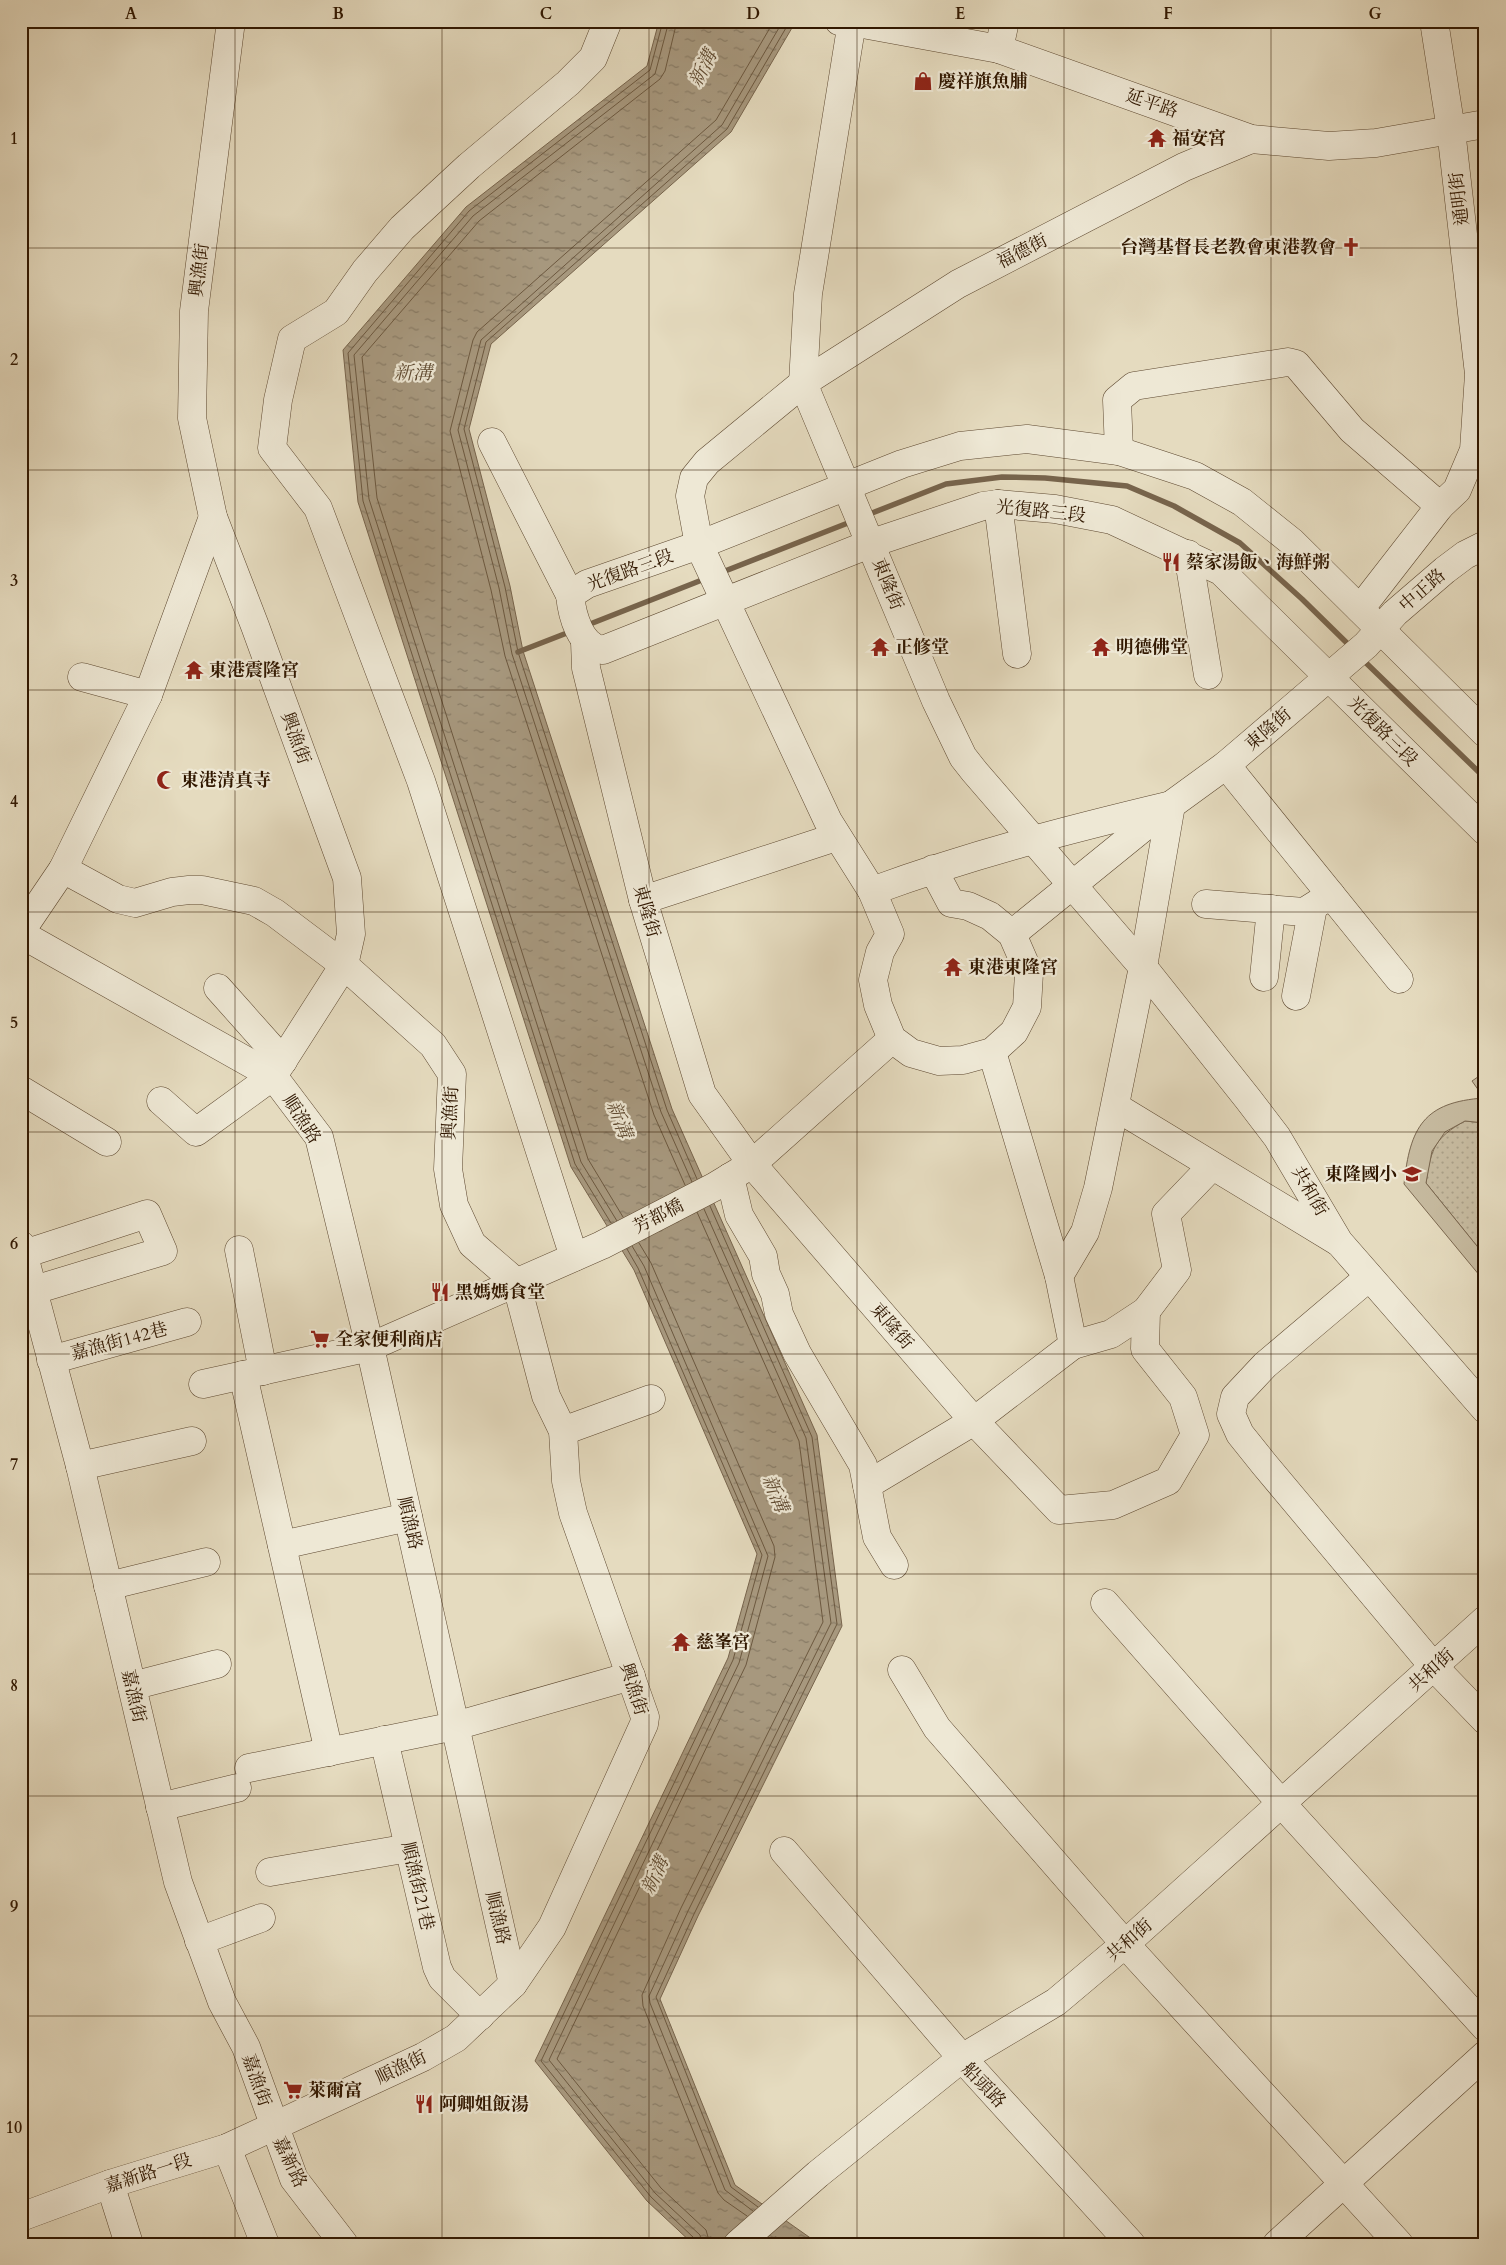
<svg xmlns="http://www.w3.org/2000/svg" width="1506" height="2265" font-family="Cardo,'Noto Serif TC',serif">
	<defs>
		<pattern id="grass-dots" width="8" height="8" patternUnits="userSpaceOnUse" patternTransform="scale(1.25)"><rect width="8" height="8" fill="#c6ba9f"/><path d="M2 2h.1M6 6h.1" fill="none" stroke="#aa9f87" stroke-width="1.8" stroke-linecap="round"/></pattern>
		<pattern id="water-ripples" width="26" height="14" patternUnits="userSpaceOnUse" patternTransform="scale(1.25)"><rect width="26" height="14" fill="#a7987e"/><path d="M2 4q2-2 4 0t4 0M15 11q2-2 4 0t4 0" fill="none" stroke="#887b65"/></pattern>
	</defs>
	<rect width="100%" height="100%" fill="#e5dbbf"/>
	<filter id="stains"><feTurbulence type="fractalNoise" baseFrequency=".004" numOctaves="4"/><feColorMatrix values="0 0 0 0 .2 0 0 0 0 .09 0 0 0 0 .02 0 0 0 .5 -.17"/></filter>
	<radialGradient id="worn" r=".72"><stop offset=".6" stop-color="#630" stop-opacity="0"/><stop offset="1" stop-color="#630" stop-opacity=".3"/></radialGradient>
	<path fill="url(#grass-dots)" stroke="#7b6850" d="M1465 1121 1485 1123V1256L1426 1183C1431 1149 1434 1138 1465 1121Z"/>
	<path fill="#c6ba9f" stroke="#7b6850" d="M1485 1072V1123L1465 1121 1445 1132 1432 1151 1426 1183 1485 1256V1282L1404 1184C1410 1127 1424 1102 1484 1098L1472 1081Z"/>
	<path fill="url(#water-ripples)" stroke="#77644c" d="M659 21H796L731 132 491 344 469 429 510 586 523 651 672 1109 817 1435 842 1626 698 1916 660 1999 735 2185 819 2244H693L647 2201 535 2061 728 1658 757 1554 634 1270 571 1167 358 502 343 350 466 207 647 66Z"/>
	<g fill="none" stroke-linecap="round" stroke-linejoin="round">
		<g stroke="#6c583f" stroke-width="1">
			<path d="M697 1179 667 1110 518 652 505 587 464 429 486 342 727 129 790 21"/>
			<path d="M692 1182 661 1112 512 654 499 588 458 430 481 340 722 125 783 21"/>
			<path d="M685 1185 654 1115 505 656 491 590 450 431 473 340 477 332 716 120 774 21"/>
			<path d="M710 1206 812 1437 837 1624 694 1914 656 1997 731 2187 758 2207"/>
			<path d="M704 1209 806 1438 831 1623 688 1911 649 1996 650 2003 725 2190 753 2211"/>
			<path d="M697 1212 799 1441 823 1622 681 1908 642 1995 643 2006 718 2193 724 2200 747 2216"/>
			<path d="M623 1217 588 1159 377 498 362 357 479 221 660 79 665 71 677 21"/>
			<path d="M617 1221 581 1162 369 499 354 355 473 216 655 74 669 21"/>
			<path d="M611 1223 575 1164 363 501 348 353 469 211 650 70 663 21"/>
			<path d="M639 1243 651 1263 774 1546 775 1557 746 1665 557 2059 661 2188 706 2230 710 2244"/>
			<path d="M632 1246 644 1266 768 1556 739 1663 549 2060 655 2193 700 2235 702 2244"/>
			<path d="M627 1249 638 1268 762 1555 733 1660 541 2061 651 2197 694 2238 696 2244"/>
		</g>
		<g stroke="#77644c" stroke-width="5.5">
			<path d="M867 515 946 484 1002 477 1045 478 1127 486 1174 506 1240 543 1302 599 1351 647"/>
			<path d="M720 573 853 521"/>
			<path d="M585 626 707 578"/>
			<path d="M518 652 572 631"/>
			<path d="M1362 659 1485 778"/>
		</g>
		<g stroke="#5d4830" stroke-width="29">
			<g id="minor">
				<path d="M839 21 852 22 999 49 1251 139 1329 146 1376 143 1485 124"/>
				<path d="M852 22 808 294 803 383 936 701 963 757 974 771 1143 967 1248 1099 1277 1137 1339 1242 1485 1409"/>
				<path d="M999 49 1005 21"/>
				<path d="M492 442 570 595"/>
				<path d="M1119 451 1117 400 1134 386 1288 362 1296 364 1352 430 1440 506"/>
				<path d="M998 504 1017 654"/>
				<path d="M1188 554 1208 675"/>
				<path d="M1360 609 1440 506 1457 490 1474 450 1479 374 1451 130 1434 21"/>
				<path d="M585 642 586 668 643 900 702 1094 752 1164 974 1421 1059 1510 1113 1505 1168 1481 1195 1435 1183 1397 1145 1349 1146 1311"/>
				<path d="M82 677 148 695"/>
				<path d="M1485 733 1292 542 1242 502 1195 476 1119 451 1027 439 960 446 902 464 699 545 587 584 570 595C572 615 580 647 603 650L872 543 983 506 998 504 1055 509 1112 520 1221 571 1485 831"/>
				<path d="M1226 765 1399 979"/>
				<path d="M933 869 951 903 968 906 990 916 1012 934 1029 973 1027 1007 1014 1032 992 1052 963 1060 939 1061 911 1053 892 1039 878 1005 873 980 880 952 890 934 872 891C970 855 1070 829 1171 805L1143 967 1098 1188 1085 1232 1059 1276"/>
				<path d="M872 891 828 821 699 545 690 496 694 478 707 462 803 383 958 284 1184 167 1251 139"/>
				<path d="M643 900 836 837"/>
				<path d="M1206 904 1304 912 1331 895"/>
				<path d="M21 931 63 869 148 695 213 517"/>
				<path d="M21 934 273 1076 319 1137 370 1347 513 1984"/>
				<path d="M1012 934 1171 805 1226 765 1366 645 1395 613 1445 570 1465 555 1485 545"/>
				<path d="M1264 977 1271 909"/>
				<path d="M218 988 283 1061"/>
				<path d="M1296 996 1313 907"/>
				<path d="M21 1090 107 1142"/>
				<path d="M161 1101 196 1132 273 1076 344 965 351 934 347 878 255 626 213 517 192 418 194 311 231 21"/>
				<path d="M1116 1107 1337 1241"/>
				<path d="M730 1177 739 1215 763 1256 766 1274 775 1294 779 1314 797 1353 863 1465 877 1537 894 1565"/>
				<path d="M21 1245 80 1466 178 1882 222 2002 246 2047 294 2179 344 2244"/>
				<path d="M239 1250 263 1371"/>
				<path d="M21 1255 147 1214 163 1251 21 1294"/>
				<path d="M574 1257 421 781 318 508 272 448 278 400 292 339 336 312 365 271 402 228 469 166 568 83 593 58 608 21"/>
				<path d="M1369 1277 1265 1365 1235 1397 1231 1414 1240 1434 1264 1464 1434 1667 1485 1720"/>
				<path d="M1073 1345 1111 1334 1146 1311 1177 1270 1166 1214 1212 1166"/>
				<path d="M51 1360 187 1322"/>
				<path d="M243 1375 329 1752"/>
				<path d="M203 1384 370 1347 602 1245 714 1187 752 1164 892 1039"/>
				<path d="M563 1431 651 1399"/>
				<path d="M80 1466 192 1441"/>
				<path d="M867 1485 974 1421 1073 1345 1059 1276 992 1052"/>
				<path d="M282 1545 408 1517"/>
				<path d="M108 1586 206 1562"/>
				<path d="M1105 1603 1281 1803 1485 2027"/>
				<path d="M902 1670 937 1728 1125 1944 1399 2244"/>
				<path d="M132 1686 217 1664"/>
				<path d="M384 1740 437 1967 442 1978 480 2016"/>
				<path d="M249 1768 455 1726 631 1676"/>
				<path d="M160 1807 237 1788"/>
				<path d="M784 1851 962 2058 1056 2002 1125 1944 1485 1620"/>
				<path d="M270 1872 409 1848"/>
				<path d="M199 1941 261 1918"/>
				<path d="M227 2148 265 2244"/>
				<path d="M110 2184 129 2244"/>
				<path d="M21 2217 110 2184 227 2148 423 2057 456 2038 513 1984 552 1927 644 1724 645 1717 573 1513 566 1481 563 1431 546 1396 516 1282 472 1244 454 1205 448 1169 452 1074 433 1045 344 965 275 913 254 901 202 890H189L172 892 135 903 118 899 63 869"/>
				<path d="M738 2244 818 2174 962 2058 1131 2244"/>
				<path d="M1277 2244 1485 2055"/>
			</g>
		</g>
		<use href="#minor" stroke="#eee8d5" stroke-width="28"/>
	</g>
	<path fill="none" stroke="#301700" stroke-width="1" stroke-opacity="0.55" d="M235 21V2244M442 21V2244M649 21V2244M857 21V2244M1064 21V2244M1271 21V2244M21 248H1485M21 470H1485M21 690H1485M21 912H1485M21 1132H1485M21 1354H1485M21 1574H1485M21 1796H1485M21 2016H1485"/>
	<defs>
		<g id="shop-bare" transform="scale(1.5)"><path d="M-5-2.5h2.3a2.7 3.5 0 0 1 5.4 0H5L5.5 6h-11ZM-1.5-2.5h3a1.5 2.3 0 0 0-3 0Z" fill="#8f2418" stroke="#eee8d5" stroke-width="2.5" paint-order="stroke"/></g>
		<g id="temple-bare" transform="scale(1.5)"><path d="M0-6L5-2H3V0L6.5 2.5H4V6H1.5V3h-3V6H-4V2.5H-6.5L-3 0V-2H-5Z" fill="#8f2418" stroke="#eee8d5" stroke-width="2.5" paint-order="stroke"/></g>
		<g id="church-bare" transform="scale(1.5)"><path d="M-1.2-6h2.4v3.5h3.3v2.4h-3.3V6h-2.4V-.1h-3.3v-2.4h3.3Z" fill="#8f2418" stroke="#eee8d5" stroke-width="2.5" paint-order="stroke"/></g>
		<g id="restaurant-bare" transform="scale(1.5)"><path d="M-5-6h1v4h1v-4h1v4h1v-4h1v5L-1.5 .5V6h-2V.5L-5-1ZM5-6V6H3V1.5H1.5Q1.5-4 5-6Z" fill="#8f2418" stroke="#eee8d5" stroke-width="2.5" paint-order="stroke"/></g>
		<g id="mosque-bare" transform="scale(1.5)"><path d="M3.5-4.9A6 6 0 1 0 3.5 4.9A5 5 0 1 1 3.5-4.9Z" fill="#8f2418" stroke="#eee8d5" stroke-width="2.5" paint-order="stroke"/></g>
		<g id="school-bare" transform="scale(1.5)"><path d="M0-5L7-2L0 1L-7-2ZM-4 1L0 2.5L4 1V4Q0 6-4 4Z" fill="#8f2418" stroke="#eee8d5" stroke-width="2.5" paint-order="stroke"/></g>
		<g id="supermarket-bare" transform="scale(1.5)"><path d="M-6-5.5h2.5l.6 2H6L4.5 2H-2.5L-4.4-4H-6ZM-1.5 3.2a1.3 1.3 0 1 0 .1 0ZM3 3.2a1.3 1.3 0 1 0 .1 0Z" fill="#8f2418" stroke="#eee8d5" stroke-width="2.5" paint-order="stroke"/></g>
	</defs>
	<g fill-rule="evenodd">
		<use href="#shop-bare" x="923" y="81"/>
		<use href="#temple-bare" x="1157" y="138"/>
		<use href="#church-bare" x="1351" y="247"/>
		<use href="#restaurant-bare" x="1171" y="562"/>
		<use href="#temple-bare" x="880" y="647"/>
		<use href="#temple-bare" x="1101" y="647"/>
		<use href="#temple-bare" x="194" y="670"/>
		<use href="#mosque-bare" x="166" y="780"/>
		<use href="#temple-bare" x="953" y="967"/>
		<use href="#school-bare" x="1412" y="1174"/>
		<use href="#restaurant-bare" x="440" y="1292"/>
		<use href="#supermarket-bare" x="320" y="1339"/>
		<use href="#temple-bare" x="681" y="1642"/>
		<use href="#supermarket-bare" x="293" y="2090"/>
		<use href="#restaurant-bare" x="424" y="2104"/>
	</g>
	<g text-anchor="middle" stroke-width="4.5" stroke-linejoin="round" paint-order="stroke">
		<g font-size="18" font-weight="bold" fill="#301700" stroke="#eee8d5" text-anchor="start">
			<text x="938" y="87">慶祥旗魚脯</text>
			<text x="1172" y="144">福安宮</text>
			<text x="1336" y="253" text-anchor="end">台灣基督長老教會東港教會</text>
			<text x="1186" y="568">蔡家湯飯、海鮮粥</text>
			<text x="895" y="653">正修堂</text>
			<text x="1116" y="653">明德佛堂</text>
			<text x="209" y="676">東港震隆宮</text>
			<text x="181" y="786">東港清真寺</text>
			<text x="968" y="973">東港東隆宮</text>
			<text x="1397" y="1180" text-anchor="end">東隆國小</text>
			<text x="455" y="1298">黑媽媽食堂</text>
			<text x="335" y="1345">全家便利商店</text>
			<text x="696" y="1648">慈峯宮</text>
			<text x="308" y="2096">萊爾富</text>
			<text x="439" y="2110">阿卿姐飯湯</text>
		</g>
		<g font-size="18" fill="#301700" stroke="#eee8d5">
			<text transform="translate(1152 103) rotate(19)" y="6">延平路</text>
			<text transform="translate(1459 199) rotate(-97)" y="6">通明街</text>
			<text transform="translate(1022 251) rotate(-27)" y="6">福德街</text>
			<text transform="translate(199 270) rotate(-83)" y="6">興漁街</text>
			<text transform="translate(1041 511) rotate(6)" y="6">光復路三段</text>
			<text transform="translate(630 570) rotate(-20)" y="6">光復路三段</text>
			<text transform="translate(888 584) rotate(68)" y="6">東隆街</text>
			<text transform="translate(1422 590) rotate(-41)" y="6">中正路</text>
			<text transform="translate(1268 729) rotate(-41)" y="6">東隆街</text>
			<text transform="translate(1383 731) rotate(45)" y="6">光復路三段</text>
			<text transform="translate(296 738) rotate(70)" y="6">興漁街</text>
			<text transform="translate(647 911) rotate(74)" y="6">東隆街</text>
			<text transform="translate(450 1113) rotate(-87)" y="6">興漁街</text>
			<text transform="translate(302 1119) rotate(57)" y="6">順漁路</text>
			<text transform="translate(1310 1191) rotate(60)" y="6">共和街</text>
			<text transform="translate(658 1216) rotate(-27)" y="6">芳都橋</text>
			<text transform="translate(892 1326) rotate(49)" y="6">東隆街</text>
			<text transform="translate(119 1341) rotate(-15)" y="6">嘉漁街142巷</text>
			<text transform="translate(410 1523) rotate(77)" y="6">順漁路</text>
			<text transform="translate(1431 1670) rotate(-42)" y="6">共和街</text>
			<text transform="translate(634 1689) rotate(73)" y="6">興漁街</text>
			<text transform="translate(134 1696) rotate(77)" y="6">嘉漁街</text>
			<text transform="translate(418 1886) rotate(77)" y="6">順漁街21巷</text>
			<text transform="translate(498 1918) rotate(77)" y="6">順漁路</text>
			<text transform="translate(1129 1940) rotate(-41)" y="6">共和街</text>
			<text transform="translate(401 2067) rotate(-26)" y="6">順漁街</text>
			<text transform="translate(257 2080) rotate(71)" y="6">嘉漁街</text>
			<text transform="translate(984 2085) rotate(46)" y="6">船頭路</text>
			<text transform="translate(290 2162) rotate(64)" y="6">嘉新路</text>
			<text transform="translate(148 2173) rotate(-18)" y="6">嘉新路一段</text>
		</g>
		<g font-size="19" font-style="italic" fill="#604b32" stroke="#eee8d5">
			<text transform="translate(702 68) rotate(-63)" y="7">新溝</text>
			<text x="413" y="379">新溝</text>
			<text transform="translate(620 1119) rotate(69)" y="7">新溝</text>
			<text transform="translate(776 1493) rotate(67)" y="7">新溝</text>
			<text transform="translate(654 1875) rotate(-64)" y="7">新溝</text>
		</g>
	</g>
	<rect width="1506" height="2265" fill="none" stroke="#e5dbbf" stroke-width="55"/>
	<rect x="28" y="28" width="1450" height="2210" fill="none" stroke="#301700" stroke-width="2"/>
	<g font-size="16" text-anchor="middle" font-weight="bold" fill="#301700">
		<text x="131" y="19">A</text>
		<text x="338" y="19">B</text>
		<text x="546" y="19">C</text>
		<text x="753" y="19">D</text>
		<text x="960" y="19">E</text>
		<text x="1168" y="19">F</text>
		<text x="1375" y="19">G</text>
		<text x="14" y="144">1</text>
		<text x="14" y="365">2</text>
		<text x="14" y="586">3</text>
		<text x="14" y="807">4</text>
		<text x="14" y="1028">5</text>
		<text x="14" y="1249">6</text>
		<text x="14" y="1470">7</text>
		<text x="14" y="1691">8</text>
		<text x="14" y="1912">9</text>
		<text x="14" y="2133">10</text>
	</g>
	<rect width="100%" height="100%" filter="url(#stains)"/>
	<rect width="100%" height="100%" fill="url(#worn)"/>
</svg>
